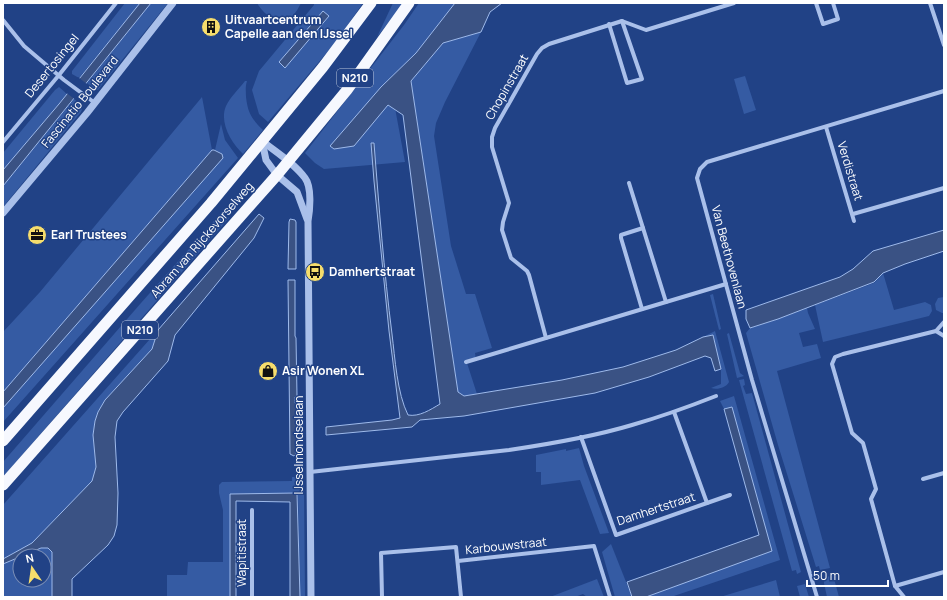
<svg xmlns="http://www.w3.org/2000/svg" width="947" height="600" font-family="Manrope,sans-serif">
	<rect width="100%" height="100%" fill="#214286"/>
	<g fill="#355ba3">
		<path d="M125 3H140L79 78 72 74V71Z"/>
		<path d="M151 3H168L98 90H95L87 83Z"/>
		<path d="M257 3H301C299 7 296 13 292 16 278 26 264 15 257 3Z"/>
		<path d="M314 3H363L335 43 268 122 259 114 252 90 259 71 314 5Z"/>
		<path d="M393 3H404L377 37Z"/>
		<path d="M419 3H455L416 53 381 87 380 113 388 104 395 108 405 162 324 169 315 163 305 153 404 25Z"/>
		<path d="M481 32 445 102 436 123 434 136 451 246 466 294H475L492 348 475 353 476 360 467 363 477 394 464 396 458 392 411 81 443 43Z"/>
		<path d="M745 76 756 110 744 114 734 79Z"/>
		<path d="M245 81H247C245 87 246 92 246 97 248 114 252 119 263 130L243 154C231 143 219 122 226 106 230 97 239 89 245 81Z"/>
		<path d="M59 87 67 94 3 170V153L55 90Z"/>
		<path d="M202 97 212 150 3 392V332L40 292Z"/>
		<path d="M74 99C79 103 84 106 81 112L3 207V186Z"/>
		<path d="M221 124 225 140 238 158 3 422V408L222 154 215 150Z"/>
		<path d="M221 213 229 218 3 477V462L141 303Z"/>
		<path d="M883 273 894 310 925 302 931 305 932 311 929 316 823 342 815 305 874 283Z"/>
		<path d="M713 294 721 329 719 330 710 295Z"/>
		<path d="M944 297V313H942L936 310 935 304 938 298Z"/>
		<path d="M807 308 808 313 815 329 799 333 803 347 817 344 821 358 777 371 830 568 820 570 819 566 816 567 778 445 746 333 750 328 778 319Z"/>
		<path d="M158 330 152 349 105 400 98 412 95 421 93 435 96 467 92 481 32 543 3 559V505Z"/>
		<path d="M715 331 729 382C726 388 717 390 711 388L721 384V369L713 335 703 337Z"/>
		<path d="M729 333 740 373 744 376 737 378 727 334Z"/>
		<path d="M744 379 745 385 743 386 746 394 752 393 801 572 797 574 796 570 792 571 739 380Z"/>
		<path d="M734 396 780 560 671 597H646L771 551 731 408 724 409 720 401Z"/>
		<path d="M579 448 584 466 609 533 600 534 580 480 541 485V472H536V455L566 449V451Z"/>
		<path d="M292 477H296L304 487 305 597H300L298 495 297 493H293L230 494V597H167V575H187L188 562H223V510L219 493V485L222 482 292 481Z"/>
		<path d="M611 544 632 597H615L602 552Z"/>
		<path d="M41 548H48L52 552V597H3V564L20 557V580H44V556H22Z"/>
		<path d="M833 575 839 597H827L824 583V578Z"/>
		<path d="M597 579 604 597H587L583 594 575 597H550Z"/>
		<path d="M776 580 780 597H720Z"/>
		<path d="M805 584 809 597H800L797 586Z"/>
	</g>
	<g fill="#3a5284" stroke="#9ebaeb">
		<path d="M140 3H151L3 186V170L59 104Z"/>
		<path d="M455 3H502L490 12 481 32 443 43 411 81 458 392 464 396 562 380 623 367 676 350 703 337 713 335 721 369 715 371 711 358 705 356 649 377 595 393 464 416 420 420 412 427 326 435V427L392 420 400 418 389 331 374 181 371 143H374C379 207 384 271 392 334 395 358 397 393 408 415 419 417 430 410 440 404L403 115 388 105 354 146 334 149 330 146 381 87 416 53Z"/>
		<path d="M323 11 329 16 285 68 279 62Z"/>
		<path d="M212 150H214L222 154 223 158 3 408V392Z"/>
		<path d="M259 214 264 218 254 238 175 335 168 361 123 412 117 421 115 437 118 493 117 525 114 536 108 545 72 579V597H52V552L48 548H41L3 564V559L32 543 92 481 96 467 93 435 95 421 98 412 105 400 152 349 158 330Z"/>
		<path d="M290 219 295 220 296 222V269H288L289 222Z"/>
		<path d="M944 230V251L905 264 883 273 874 282 778 319 750 328 746 319V310L840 277 853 269 873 251Z"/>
		<path d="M288 280H295V336L296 338 297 396 295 397V403L297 404V447L296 454 294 456 290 454Z"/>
		<path d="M732 407 772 551 646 597H632L627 582 759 535 724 409Z"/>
		<path d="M297 493 300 597H290V502L236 501V597H230V494Z"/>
	</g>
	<path fill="#214286" d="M78 77 88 85 76 100 65 92Z"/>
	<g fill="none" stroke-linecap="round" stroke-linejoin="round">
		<g stroke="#aac0ea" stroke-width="4">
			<path d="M816 3 823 24 838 19 833 3"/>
			<path d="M930 3 944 45"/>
			<path d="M3 20 24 46 64 80 95 103"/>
			<path d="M609 24 627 83 642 79 622 21"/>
			<path d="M826 127 854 221"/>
			<path d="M3 142 59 75 116 3"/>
			<path d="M629 183 666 302"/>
			<path d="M853 214 944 188"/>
			<path d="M642 309 621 238V235L643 228"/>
			<path d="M936 331 944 336"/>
			<path d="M546 338 529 275 527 271 511 258 502 230 503 222 509 203 492 147V137L495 128 537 54 542 48 549 44 622 21 646 30 734 3"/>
			<path d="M466 362 726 284"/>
			<path d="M581 437 616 535 707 503 674 412"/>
			<path d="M310 472 509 450C550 444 592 437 632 425 660 417 688 407 716 396"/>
			<path d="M923 479 944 473"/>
			<path d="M707 503 730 495"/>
			<path d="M458 561 594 546 610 597"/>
			<path d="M895 586 944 572"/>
			<path d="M252 597V510"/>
			<path d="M382 597 381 553 456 547 461 597"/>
			<path d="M817 597 752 380 697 178 700 169 707 162 944 91"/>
			<path d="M904 597 895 586 871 499 876 489 863 443 852 433 832 364 835 357 843 354 936 331 944 322"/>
		</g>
		<g stroke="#aac0ea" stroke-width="7">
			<path d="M262 141C276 152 294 163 305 178 312 187 310 210 308 221L311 597"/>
			<path d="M262 141 266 160 277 175 297 192 307 219"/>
			<path d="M3 213 87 113 173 3"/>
		</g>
		<g stroke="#f6f8fe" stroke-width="11">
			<path d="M3 441 211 203 323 67 371 3"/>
			<path d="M3 485 277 175 347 90 409 3"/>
		</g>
	</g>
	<defs>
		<g id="building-disc" transform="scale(1)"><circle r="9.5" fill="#f6dd6c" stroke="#214286"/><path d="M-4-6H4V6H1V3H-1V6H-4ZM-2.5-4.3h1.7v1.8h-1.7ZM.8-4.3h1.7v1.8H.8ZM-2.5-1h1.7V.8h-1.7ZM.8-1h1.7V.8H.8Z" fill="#111"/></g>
		<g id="office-disc" transform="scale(1)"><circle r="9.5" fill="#f6dd6c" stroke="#214286"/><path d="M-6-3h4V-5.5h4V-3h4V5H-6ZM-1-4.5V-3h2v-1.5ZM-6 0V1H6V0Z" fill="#111"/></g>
		<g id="bus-disc" transform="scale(1)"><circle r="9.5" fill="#f6dd6c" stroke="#214286"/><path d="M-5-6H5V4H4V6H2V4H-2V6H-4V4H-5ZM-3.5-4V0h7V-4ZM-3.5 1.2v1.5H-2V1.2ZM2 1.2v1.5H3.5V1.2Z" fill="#111"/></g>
		<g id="shop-disc" transform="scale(1)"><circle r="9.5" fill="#f6dd6c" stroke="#214286"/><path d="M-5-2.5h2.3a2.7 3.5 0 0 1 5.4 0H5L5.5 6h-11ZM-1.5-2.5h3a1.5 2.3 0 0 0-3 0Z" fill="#111"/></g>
	</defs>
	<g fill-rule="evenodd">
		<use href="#building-disc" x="211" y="27"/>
		<use href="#office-disc" x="37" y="235"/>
		<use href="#bus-disc" x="315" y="272"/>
		<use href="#shop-disc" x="268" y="371"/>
	</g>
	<g text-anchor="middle" stroke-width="3" stroke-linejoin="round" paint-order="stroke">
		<g fill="#214286" stroke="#bcc6db" stroke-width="1">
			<rect x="337" y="69" width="36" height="18" rx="3"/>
			<rect x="122" y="321" width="36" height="18" rx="3"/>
		</g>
		<g font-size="11" font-weight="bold" fill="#fff">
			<text x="355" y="82">N210</text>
			<text x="140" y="334">N210</text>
		</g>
		<g font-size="12" font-weight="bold" fill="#fff" stroke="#214286" text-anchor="start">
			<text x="225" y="24">Uitvaartcentrum<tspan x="225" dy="14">Capelle aan den IJssel</tspan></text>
			<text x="51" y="239">Earl Trustees</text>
			<text x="329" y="276">Damhertstraat</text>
			<text x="282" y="375">Asir Wonen XL</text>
		</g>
		<g font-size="12" fill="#fff" stroke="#214286">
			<text transform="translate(52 66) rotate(-51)" y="4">Desertosingel</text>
			<text transform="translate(507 87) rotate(-60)" y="4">Chopinstraat</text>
			<text transform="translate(80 102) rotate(-51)" y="4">Fascinatio Boulevard</text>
			<text transform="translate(850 171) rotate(73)" y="4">Verdistraat</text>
			<text transform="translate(202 240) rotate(-49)" y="4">Abram van Rijckevorselweg</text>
			<text transform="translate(729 257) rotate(75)" y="4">Van Beethovenlaan</text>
			<text transform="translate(299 445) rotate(-90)" y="4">IJsselmondselaan</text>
			<text transform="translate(656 509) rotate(-18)" y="4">Damhertstraat</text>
			<text transform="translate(506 546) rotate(-6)" y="4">Karbouwstraat</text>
			<text transform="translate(242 553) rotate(-90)" y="4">Wapitistraat</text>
		</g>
	</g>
	<rect width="947" height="600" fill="none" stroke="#ffffff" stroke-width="8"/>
	<g transform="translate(32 568) rotate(347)"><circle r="19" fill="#214286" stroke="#7a8eb6"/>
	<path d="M0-3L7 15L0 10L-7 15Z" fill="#f6dd6c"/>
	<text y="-6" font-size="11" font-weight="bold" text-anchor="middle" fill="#ffffff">N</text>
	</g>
	<path d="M807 580v6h81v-6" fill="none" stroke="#ffffff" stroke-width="2"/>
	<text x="813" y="580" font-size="12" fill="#ffffff" stroke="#214286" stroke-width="3" paint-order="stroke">50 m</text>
</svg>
